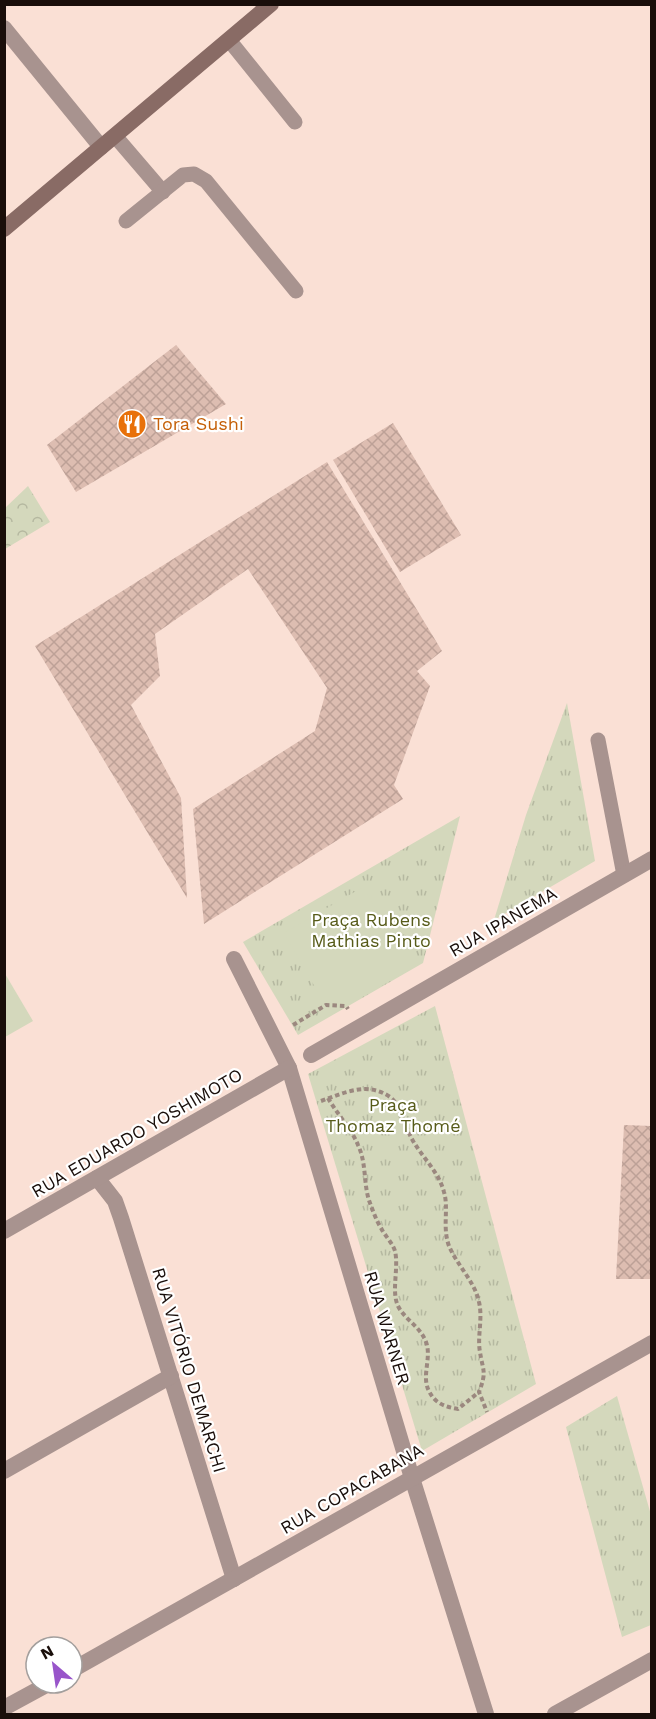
<svg xmlns="http://www.w3.org/2000/svg" width="656" height="1719" font-family="'Work Sans',sans-serif">
	<defs>
		<pattern id="grass-tufts" width="24" height="20" patternUnits="userSpaceOnUse" patternTransform="scale(1.5)"><rect width="24" height="20" fill="#d4d8bc"/><path d="M3 7l-1-3M5 7V3M7 7l1-3M15 17l-1-3M17 17v-4M19 17l1-3" fill="none" stroke="#b5b8a0"/></pattern>
		<pattern id="forest-crowns" width="20" height="18" patternUnits="userSpaceOnUse" patternTransform="scale(1.5)"><rect width="20" height="18" fill="#d4d8bc"/><path d="M2 6a3 3 0 1 1 6 0M12 15a3 3 0 1 1 6 0" fill="none" stroke="#b5b8a0"/></pattern>
		<pattern id="building-cross-hatch" width="8" height="8" patternUnits="userSpaceOnUse" patternTransform="scale(1.5)"><rect width="8" height="8" fill="#ddbdb1"/><path d="M0 0l8 8M0 8l8-8" fill="none" stroke="#bda197"/></pattern>
	</defs>
	<rect width="100%" height="100%" fill="#fae0d5"/>
	<g fill="url(#grass-tufts)">
		<path d="M567 703 595 861 494 920 526 815Z"/>
		<path d="M460 816 423 963 298 1035 243 942Z"/>
		<path d="M435 1006 536 1384 422 1451 308 1074Z"/>
		<path d="M617 1396 651 1515V1625L622 1637 566 1427Z"/>
	</g>
	<path fill="url(#forest-crowns)" d="M28 486 50 522 5 549V508Z"/>
	<g fill="#d4d8bc">
		<path d="M363 887 411 969 331 1015 284 933Z"/>
		<path d="M4 972 33 1021 5 1037H4Z"/>
	</g>
	<g fill="url(#building-cross-hatch)">
		<path d="M176 345 226 404 76 492 47 445Z"/>
		<path d="M393 423 461 535 400 572 333 460Z"/>
		<path d="M327 462 442 651 417 671 430 686 394 785 403 799 204 924 193 809 315 731 327 688 248 569 155 634 160 676 131 705 181 798 187 898 35 646Z"/>
		<path d="M624 1125 652 1126V1279H616Z"/>
	</g>
	<g fill="none" stroke-linecap="round" stroke-linejoin="round">
		<g stroke="#9b887f" stroke-width="4" stroke-dasharray="4.5 3" stroke-linecap="butt">
			<path d="M293 1025 326 1005 346 1006 348 1009"/>
			<path d="M328 1098C337 1114 351 1128 358 1145 367 1164 363 1185 370 1203 373 1211 376 1220 381 1228 385 1236 392 1242 395 1251 399 1268 391 1291 398 1306 405 1320 420 1326 426 1342 432 1358 421 1376 429 1391 435 1404 446 1407 458 1409L479 1392"/>
			<path d="M321 1101C344 1093 367 1081 390 1097 400 1104 404 1123 409 1133 418 1154 438 1169 444 1192 449 1209 442 1227 449 1246 457 1265 475 1282 479 1302 483 1319 477 1337 480 1352 483 1372 487 1371 479 1392L487 1412"/>
		</g>
		<g stroke="#a8938f" stroke-width="15">
			<path d="M229 40 295 122"/>
			<path d="M115 136 163 192"/>
			<path d="M126 221 183 175 194 174 206 181 296 291"/>
			<path d="M598 740 624 875"/>
		</g>
		<g stroke="#a8938f" stroke-width="16">
			<path d="M4 28 101 147"/>
			<path d="M234 959 289 1068 412 1478 486 1714"/>
			<path d="M311 1055 652 859"/>
			<path d="M97 1178 115 1201 121 1218 234 1579"/>
			<path d="M4 1231 289 1068"/>
			<path d="M4 1471 171 1376"/>
			<path d="M72 1670 652 1343"/>
			<path d="M4 1708 50 1683"/>
		</g>
		<path stroke="#a8938f" stroke-width="16" d="M555 1714 652 1660"/>
		<path stroke="#896b65" stroke-width="16" d="M4 229 271 4"/>
	</g>
	<defs>
		<g id="restaurant-disc" transform="scale(1.5)"><circle r="9.5" fill="#e8710a" stroke="#fff"/><path d="M-5-6h1v4h1v-4h1v4h1v-4h1v5L-1.5 .5V6h-2V.5L-5-1ZM5-6V6H3V1.5H1.5Q1.5-4 5-6Z" fill="#fff"/></g>
	</defs>
	<g fill-rule="evenodd">
		<use href="#restaurant-disc" x="132" y="424"/>
	</g>
	<g text-anchor="middle" stroke-width="4.5" stroke-linejoin="round" paint-order="stroke">
		<g font-size="18" fill="#c56008" stroke="#fff" text-anchor="start">
			<text x="153" y="430">Tora Sushi</text>
		</g>
		<g font-size="18" fill="#575b19" stroke="#fff">
			<text x="371" y="926">Praça Rubens<tspan x="371" dy="21">Mathias Pinto</tspan></text>
			<text x="393" y="1111">Praça<tspan x="393" dy="21">Thomaz Thomé</tspan></text>
		</g>
		<g font-size="18" fill="#190e0a" stroke="#fff">
			<text transform="translate(503 922) rotate(-30)" y="6">RUA IPANEMA</text>
			<text transform="translate(137 1133) rotate(-30)" y="6">RUA EDUARDO YOSHIMOTO</text>
			<text transform="translate(387 1328) rotate(73)" y="6">RUA WARNER</text>
			<text transform="translate(189 1370) rotate(73)" y="6">RUA VITÓRIO DEMARCHI</text>
			<text transform="translate(352 1489) rotate(-30)" y="6">RUA COPACABANA</text>
		</g>
	</g>
	<rect width="656" height="1719" fill="none" stroke="#190e0a" stroke-width="12"/>
	<g transform="translate(54 1665) rotate(331)"><circle r="28" fill="#ffffff" stroke="#a39f9d" stroke-width="1.5"/>
	<path d="M0-4.5L10 22L0 15L-10 22Z" fill="#9855ca"/>
	<text y="-9" font-size="16" font-weight="bold" text-anchor="middle" fill="#190e0a">N</text>
	</g>
</svg>
